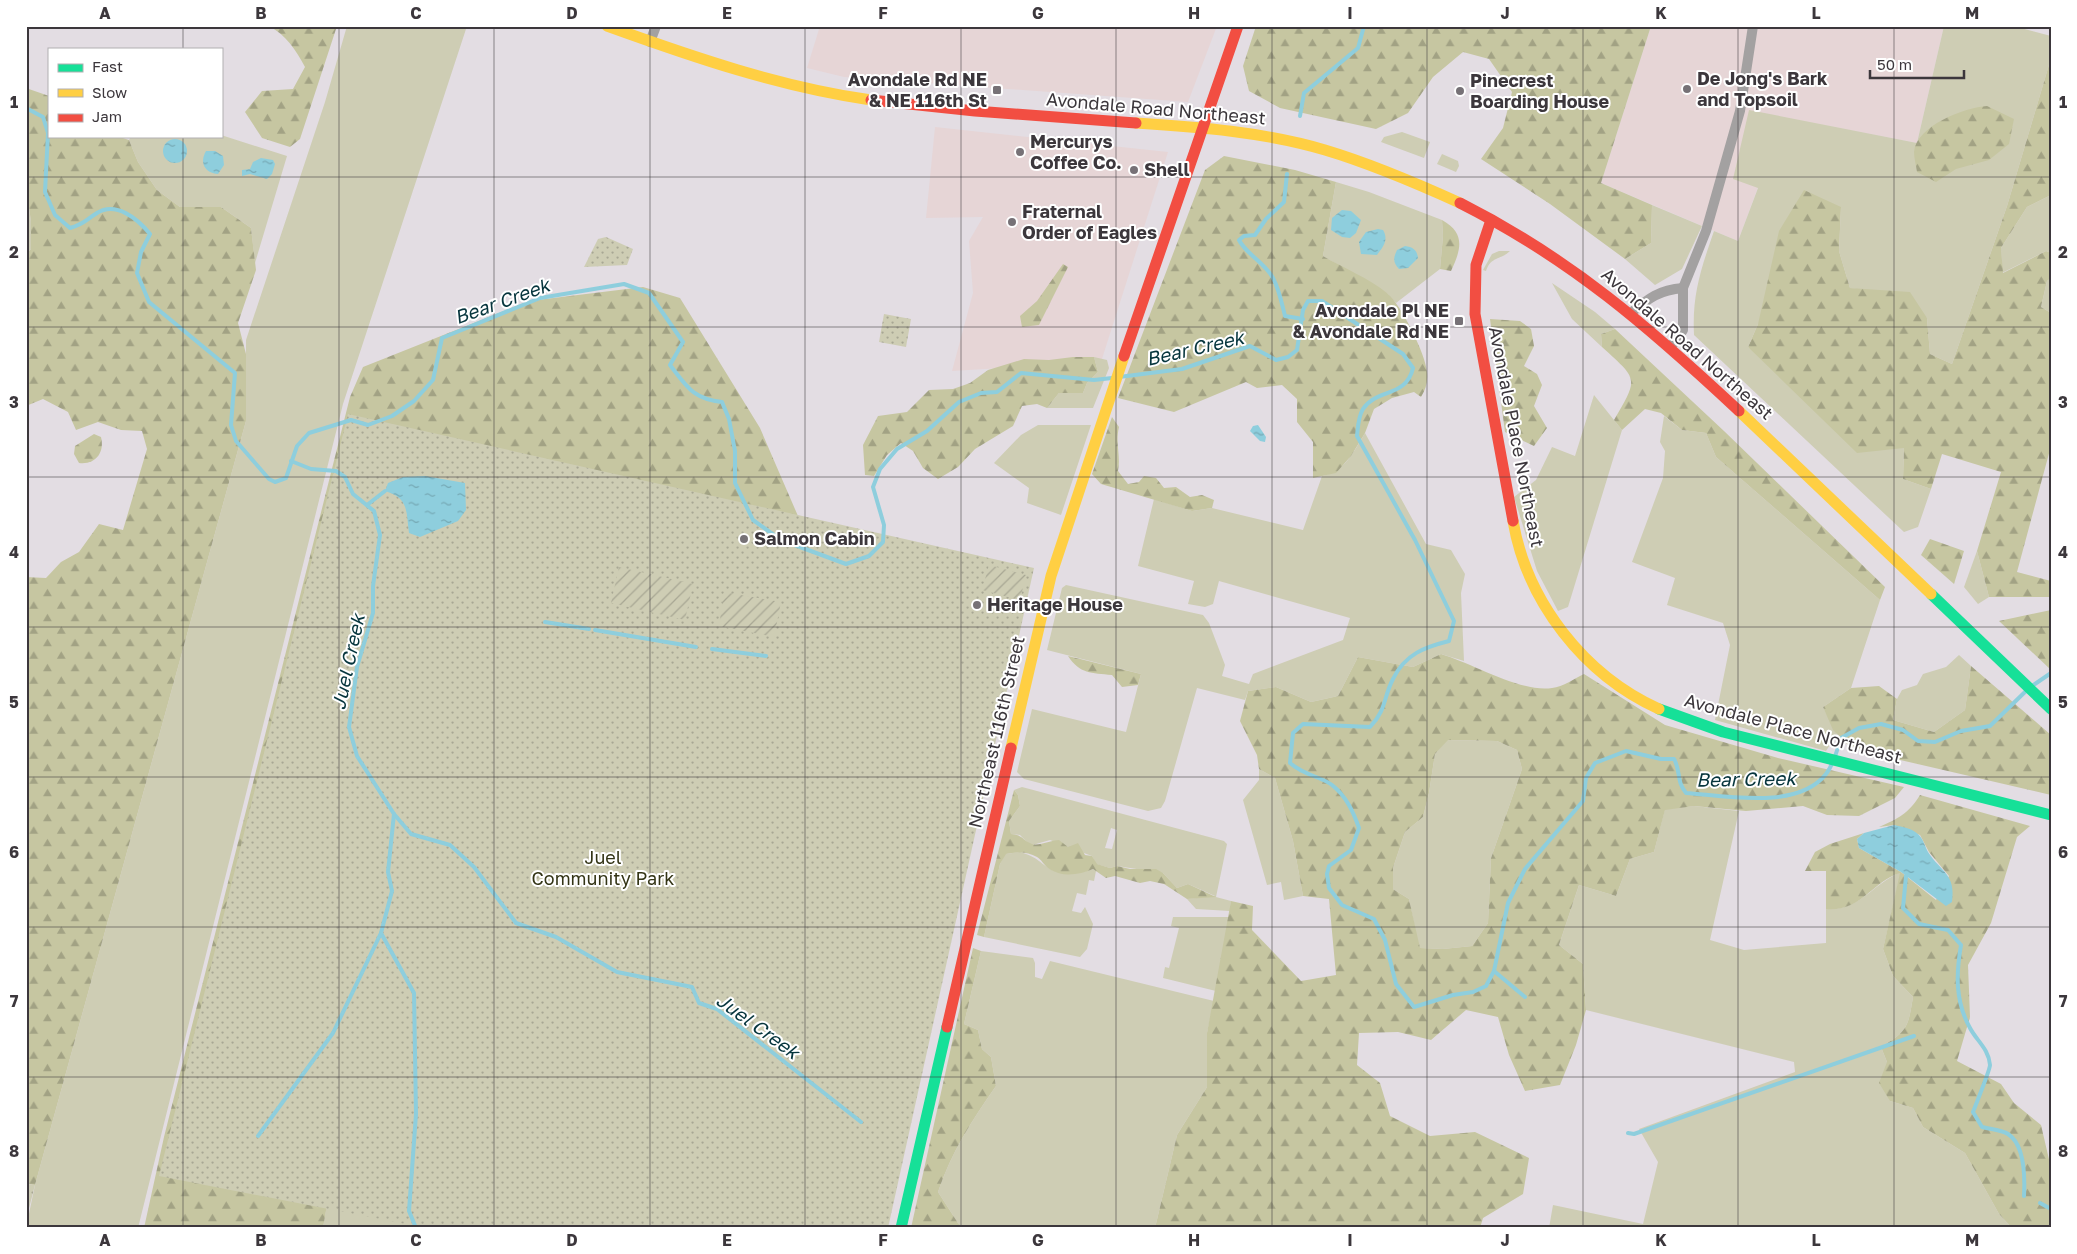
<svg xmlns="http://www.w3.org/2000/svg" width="2077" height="1254" font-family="'Golos Text',sans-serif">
	<defs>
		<pattern id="forest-firs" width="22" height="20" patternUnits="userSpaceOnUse" patternTransform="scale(1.25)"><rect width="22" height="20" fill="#c6c6a1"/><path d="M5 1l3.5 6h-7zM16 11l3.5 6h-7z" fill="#a2a284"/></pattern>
		<pattern id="park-dots" width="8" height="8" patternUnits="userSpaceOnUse" patternTransform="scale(1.25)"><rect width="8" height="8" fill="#cecdb4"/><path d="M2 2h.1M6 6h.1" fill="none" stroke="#a8a794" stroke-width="1.8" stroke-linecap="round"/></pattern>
		<pattern id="garden-furrows" width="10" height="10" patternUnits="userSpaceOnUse" patternTransform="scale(1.25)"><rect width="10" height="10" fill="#cecdb4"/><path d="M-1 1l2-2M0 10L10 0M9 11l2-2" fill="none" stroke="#a8a794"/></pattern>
		<pattern id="water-ripples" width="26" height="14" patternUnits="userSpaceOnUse" patternTransform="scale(1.25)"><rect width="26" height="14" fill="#8ecedd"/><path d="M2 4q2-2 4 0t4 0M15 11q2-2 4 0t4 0" fill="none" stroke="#75a8b4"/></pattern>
	</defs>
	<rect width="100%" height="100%" fill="#e3dde3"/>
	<g fill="#e6d5d6">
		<path d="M820 26H1217L1188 102 844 77 807 68Z"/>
		<path d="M1651 26H1944L1917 143 1749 111 1758 187 1738 241 1601 183Z"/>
		<path d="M935 127 1168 152 1101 362 952 371 973 293 969 241 983 217 926 218Z"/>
	</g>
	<g fill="#cecdb4" fill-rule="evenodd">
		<path d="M347 26H457L466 29 343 404 138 1228H26L35 1185 246 421V340L325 102Z"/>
		<path d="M1944 26H2013L2051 36V58L2007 206 1952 364 1930 354 1927 318 1870 291 1850 288 1839 251 1841 207 1758 324 1748 347 1904 448 1903 479 1931 489 1918 527 1904 532 1694 335C1692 294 1701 269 1714 231L1738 241 1758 188 1733 179 1749 110 1917 143Z"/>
		<path d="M1402 132 1430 142 1424 158 1381 142 1384 137Z"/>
		<path d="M221 135 287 156 255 263 251 228 221 207H180L157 190 138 162 129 140 131 136Z"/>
		<path d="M1442 154 1458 161 1459 166 1456 172 1437 164Z"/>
		<path d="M1336 182 1369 192 1442 220 1443 236 1440 269 1396 303 1388 294 1323 256Z"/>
		<path d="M26 186 31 222V249L26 254Z"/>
		<path d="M2051 195V253L2046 251 2002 273 2001 248 2027 207Z"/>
		<path d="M1652 205 1702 226 1682 269 1655 285 1625 259 1651 243Z"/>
		<path d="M1499 251H1510C1501 260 1491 256 1486 271L1483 270 1492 254Z"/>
		<path d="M2051 278V313L2041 307 2047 281Z"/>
		<path d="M1552 283 1595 312 1615 329 1601 334 1602 347 1572 319Z"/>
		<path d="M1094 357 1107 360 1109 368 1093 408H1047L1059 393H1083L1087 383 1098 372Z"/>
		<path d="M1594 395 1622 430 1568 607 1558 611 1537 571 1514 497 1536 480 1552 447 1575 456Z"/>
		<path d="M1664 416 1682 430 1706 433 1716 457 1880 600 1851 688 1823 707 1837 734 1826 751 1715 720 1730 645 1723 623 1667 605 1675 578 1632 562 1663 478 1665 451 1660 442Z"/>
		<path d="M1038 425H1091L1061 515 1027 503 1029 488 994 463 1021 435Z"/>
		<path d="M1365 433 1426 544 1451 550 1465 574 1461 593 1464 661 1441 654 1413 667 1358 657 1338 696 1311 702 1276 687 1248 691 1245 700 1197 688 1165 801 1161 808 1148 811 1024 779 1017 772 1032 709 1126 732 1141 674 1047 650 1062 588 1066 585 1203 615 1209 623 1225 665 1222 676 1249 684 1253 674 1343 640 1350 618 1219 581 1213 604 1205 607 1188 604 1194 581 1138 566 1154 499 1192 511 1212 508 1303 530 1322 476C1345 471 1353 453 1365 433Z"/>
		<path d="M1977 551 1989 597 1978 604 1964 587Z"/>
		<path d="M1959 655 1971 666 1965 710 1934 732 1893 720 1897 699 1902 690 1917 685 1923 674 1946 667Z"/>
		<path d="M1447 740 1497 741 1517 750 1522 769 1491 858 1488 923 1472 946 1443 949 1419 948 1409 899 1393 889V868L1405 832 1423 817 1429 793 1435 754Z"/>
		<path d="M1259 769 1275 778 1293 841 1303 896 1284 900 1281 882 1267 885 1243 800 1259 780Z"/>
		<path d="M1022 787 1224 841 1227 844 1216 897 1231 901 1230 911 1196 909 1187 899 1215 896 1188 884 1177 888 1163 873 1117 866 1110 868 1096 864 1092 856 1068 847 1050 840 1036 844H1029L1020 835 1011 834 1009 821 1020 806 1018 795 1014 790ZM1111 828 1117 830 1112 849 1105 848Z"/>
		<path d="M1694 806 1739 811 1710 940 1744 950 1826 943V909C1860 911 1872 884 1901 872L1883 949 1893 976 1913 997C1908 1027 1908 1031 1881 1047L1887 1062 1890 1101 1913 1108 1923 1127 1965 1153 1999 1214 2012 1228H1549L1553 1205 1643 1224 1658 1162 1639 1129 1795 1072 1794 1062 1586 1010 1583 964 1559 945 1579 885 1616 896 1630 859 1654 852 1665 809Z"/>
		<path d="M1020 852C1034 856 1036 859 1047 867 1059 876 1080 874 1093 869L1096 871 1094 881 1089 880 1086 895 1077 893 1072 911 1081 913 1085 907 1093 924 1087 949 1080 957 984 937 1000 864 1005 854Z"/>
		<path d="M1173 917H1229L1216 991 1163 978 1165 967 1169 968 1179 928 1171 926Z"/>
		<path d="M981 951 1033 958 1035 963V977L1042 979 1050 961 1214 1001 1207 1033V1087L1177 1135 1155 1228H964L958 1223 938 1192C951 1153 972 1120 996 1086L991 1057 982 1049 978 1030 964 1024Z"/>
		<path d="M327 1204 447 1228H323Z"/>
	</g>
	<g fill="url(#forest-firs)" fill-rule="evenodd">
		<path d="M269 26H337L300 139 290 147 262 138 245 112 262 91 293 89 305 67C296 50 286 35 269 26Z"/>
		<path d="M1256 26H1651L1601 183 1652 205 1651 243 1625 259 1550 204 1481 159 1503 128 1512 92 1489 59 1463 52 1433 77 1408 113 1376 129 1280 108 1249 91 1243 66Z"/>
		<path d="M2051 58V195L2027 207 2001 248 2003 273 2046 251 2051 253V278L2047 281 2041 307 2051 313V446L2017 572 2051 581V597H1989L1977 551 2001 472 1942 454 1931 489 1903 479 1904 448 1857 453 1748 347 1758 324 1779 231 1804 190 1841 207 1839 251 1850 288 1910 292 1927 318 1930 354 1952 364 2007 206Z"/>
		<path d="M26 88 49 96V136H117L129 140 138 162 157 190 180 207H221L251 228 256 270 238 323 246 354V421L35 1185 26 1184V577L46 578 61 562 79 552 99 524 123 530 147 449 142 431 121 430 98 422 76 430 68 412 43 399 26 406V254L31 249V222L26 186Z"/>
		<path d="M1987 106 2014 119 2009 144 1989 160 1956 169 1936 182 1917 172C1916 165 1914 158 1914 152 1916 126 1965 107 1987 106Z"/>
		<path d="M1224 156 1295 170 1336 182 1323 256C1344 268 1368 278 1387 293 1401 304 1426 355 1427 372 1428 382 1426 389 1421 397L1414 392 1392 398 1374 409 1365 433 1351 456 1336 473 1313 478V442L1297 422V399L1282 385 1257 388 1246 382 1174 412 1118 398 1205 170Z"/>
		<path d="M1442 220C1466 233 1461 250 1451 271L1440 269 1443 236Z"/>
		<path d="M1063 264 1068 267 1039 325 1022 327 1020 316 1037 301Z"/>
		<path d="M643 287 680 298 760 428 801 523 430 1228 327 1205 323 1228H144L164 1137 350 397 363 367 529 301Z"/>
		<path d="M1490 319 1520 321 1531 329 1534 346 1524 366 1537 374 1542 385 1534 406 1547 428 1534 446 1505 432Z"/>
		<path d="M1615 329 1724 431 1885 587 1880 600 1716 457 1706 433 1682 430 1661 413 1645 409 1622 430 1614 420C1639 377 1638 380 1602 347L1601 334Z"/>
		<path d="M1073 357H1094L1098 372 1087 383 1083 393H1059L1047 408 1037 404 1022 406 1013 426 975 449 958 467 938 479 923 468 913 451 901 443 887 455 874 476 865 475 863 445 878 416 907 412 929 390 953 389 970 383 988 370 1024 359 1049 360Z"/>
		<path d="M1112 417 1119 427C1115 444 1121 455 1118 471L1128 484 1139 482 1144 476 1156 478 1164 488 1176 487 1190 497 1202 495 1214 500 1212 508 1192 511 1101 484 1092 474Z"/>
		<path d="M94 434 101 437C105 453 95 465 79 463L74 454 75 446Z"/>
		<path d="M1930 539 1964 551 1954 584 1921 555Z"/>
		<path d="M2051 610V670L1999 621Z"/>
		<path d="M1441 654C1472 663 1521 693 1552 688 1563 687 1575 678 1584 674L1665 725 1778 758 1904 787 1895 798 1859 816 1827 815 1803 806 1746 811 1694 806 1665 810 1654 852 1630 859 1616 896 1579 885 1559 945 1583 964 1586 1010 1576 1045 1560 1085 1525 1091 1509 1055 1498 1017 1466 1010 1431 1040 1398 1032 1359 1033 1357 1065 1380 1083 1390 1116 1430 1136 1475 1132 1529 1158 1523 1194 1483 1218 1480 1228H1155L1177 1135 1207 1087V1033L1231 901 1253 906 1252 930 1301 981 1336 975 1329 899 1303 896 1293 841 1275 778 1259 769 1257 755 1240 721 1248 691 1276 687 1311 702 1338 696 1358 657 1413 667ZM1448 740 1497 741 1517 750 1522 769 1491 858 1488 923 1472 946 1443 949 1420 948 1409 899 1393 889V868L1405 832 1423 817 1429 793 1435 754Z"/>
		<path d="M1068 656 1141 674 1138 685 1122 687 1112 675C1091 673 1080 674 1068 656Z"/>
		<path d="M1971 666 2051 735V795L1896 759 1848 745 1833 730 1823 707 1851 688 1879 686 1897 699 1893 720 1934 732 1965 710Z"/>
		<path d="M1014 790 1018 795 1020 806 1009 821 1011 834C1023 835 1023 841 1032 844 1040 846 1051 840 1059 840L1068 847 1078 843 1085 855 1092 856 1097 864 1110 868 1117 866 1130 869H1156L1163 873 1177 888 1188 884 1216 897 1187 899 1164 884 1150 881 1140 883 1115 876 1106 878 1093 869C1079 875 1062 878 1048 868 1044 865 1041 859 1037 857 1027 851 1016 852 1006 854L1000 864 984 937 977 935Z"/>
		<path d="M1920 795 2030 826 2017 837 1991 923 1968 965 1970 1017 1957 1061 2001 1084 2014 1103 2041 1125 2051 1168V1228H2012L1999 1214 1965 1153 1923 1127 1913 1108 1890 1101 1879 1083 1887 1062 1881 1047C1908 1031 1908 1027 1913 997L1893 976 1883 949 1900 873C1871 882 1862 912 1826 909V871H1805L1815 852 1830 844 1864 833 1857 839 1859 848 1901 872 1936 900 1949 876 1929 852 1920 835 1894 825 1879 827C1898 819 1909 813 1920 795Z"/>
		<path d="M973 948 981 951 964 1024 978 1030 982 1049 991 1057 996 1086C972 1120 951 1153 938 1192L958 1223 964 1228H911Z"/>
	</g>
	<g fill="url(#park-dots)">
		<path d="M606 237 633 249 627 265 584 267 598 239Z"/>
		<path d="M884 314 911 319 906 347 879 342Z"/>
		<path d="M348 414 1034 568 888 1228H426L159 1176Z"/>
		<path d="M26 1184 35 1185 26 1220Z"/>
	</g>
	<g fill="url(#garden-furrows)">
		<path d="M989 565 1026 575 1020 600 982 590Z"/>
		<path d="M619 567 693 584 685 620 611 603Z"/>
		<path d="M724 592 781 602 774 637 719 626Z"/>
	</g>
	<g fill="url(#water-ripples)">
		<circle cx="175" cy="151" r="12"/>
		<path d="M206 151H215L223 156 224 165 218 174C205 173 199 163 206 151Z"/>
		<path d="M261 158 273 160 275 164 272 174 267 179 250 174 242 176V170L250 169 253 162Z"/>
		<path d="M1342 210 1351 211 1361 220 1356 233 1350 238 1342 237 1331 230 1332 218Z"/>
		<path d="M1378 229 1383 230C1389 240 1383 247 1377 255L1361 254 1359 242 1366 232Z"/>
		<path d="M1405 246C1413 247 1417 250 1418 258L1408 268 1399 269C1393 263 1393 258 1397 250Z"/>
		<path d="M1258 425 1266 437 1265 442 1260 441 1250 431 1253 426Z"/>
		<path d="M425 476 465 483 466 510 458 521 420 537 409 533C406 511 409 498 385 491L388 483 403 477Z"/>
		<path d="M1894 825C1903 827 1912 828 1919 835 1923 839 1925 846 1928 852 1941 872 1956 874 1952 902L1946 906 1901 872 1859 848 1857 839 1864 833Z"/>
	</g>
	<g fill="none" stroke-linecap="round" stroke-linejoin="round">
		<g stroke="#8ecedd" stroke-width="4">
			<path d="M26 108 43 117 48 133 45 192 55 215 70 228C86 223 84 221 97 213 116 201 138 219 150 234L141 252 137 273 149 302 235 373 231 425 236 441 269 479 275 482 286 478 297 446 309 433 351 420 368 425 392 416 414 401 433 380 442 338 540 298 624 284 649 293 683 342 670 365C687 387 693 399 722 402L729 419 735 451V483L753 520 781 540 846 564 869 556 883 542 884 525 873 487 880 469 897 449 927 431 959 402 981 393 997 392 1021 373 1094 380 1112 378"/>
			<path d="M1300 116 1304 93 1358 48 1364 26"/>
			<path d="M1287 174 1284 202 1266 219 1255 235 1244 236 1239 240C1246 254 1265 263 1273 278 1279 289 1282 304 1285 316L1303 319"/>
			<path d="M1119 377 1182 369 1250 346 1276 360 1288 357 1297 350 1303 310 1308 301H1322L1403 354 1413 368C1406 398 1377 388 1363 409 1358 417 1358 427 1357 436L1415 540 1454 621 1449 641C1425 647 1405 654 1393 679 1383 698 1387 709 1370 727L1303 724 1293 733 1290 763C1305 776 1320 776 1332 785 1346 796 1353 811 1359 828L1351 850 1329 866 1327 874 1329 888 1342 905 1374 919 1385 940 1396 984 1414 1007 1453 995 1473 992 1486 986 1494 971 1508 903 1525 869 1583 801 1586 778 1595 763 1626 751 1661 759H1674C1681 771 1676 781 1686 793 1727 796 1798 810 1826 774 1834 764 1837 750 1841 738L1859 728 1881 724 1903 730 1918 741 1935 742 1961 731 1990 726 2027 690"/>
			<path d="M291 461 311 469 336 471 345 477 353 494 374 511 380 535 373 586V613L357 667 349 727 357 756 394 814 411 834 450 845 474 867 516 923 556 937 617 972 692 987 699 1003 717 1009 861 1122"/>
			<path d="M367 505 385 491"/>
			<path d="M545 622 589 629"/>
			<path d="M595 630 696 647"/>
			<path d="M712 649 766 656"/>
			<path d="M2032 686 2051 673"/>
			<path d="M1906 876 1903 908 1919 924 1948 930 1961 945C1956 974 1955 1001 1970 1028 1976 1040 1989 1049 1990 1065 1990 1070 1976 1104 1973 1112L1982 1127C1989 1129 2002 1130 2008 1134 2025 1145 2025 1177 2024 1196"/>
			<path d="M381 933 414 993 416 1114 409 1211 416 1228"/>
			<path d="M1494 971 1525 997"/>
			<path d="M1628 1133 1634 1134 1914 1036"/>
			<path d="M258 1136 333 1033 381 933 392 891 388 872 394 814"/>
			<path d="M2040 1203 2051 1209"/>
		</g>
		<g stroke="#a3a1a1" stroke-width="10">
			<path d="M650 42 656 26"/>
			<path d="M1631 313C1649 298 1659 290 1683 288"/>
			<path d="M1670 348 1683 330V288L1706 231 1740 111 1753 26"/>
		</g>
		<g stroke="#16e098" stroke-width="11">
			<path d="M1931 594 2051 709"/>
			<path d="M1659 709 1723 732 2051 815"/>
			<path d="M901 1228 947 1027"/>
		</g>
		<g stroke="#ffcf43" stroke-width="11">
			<path d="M607 26C693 57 780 87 871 100"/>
			<path d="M1136 123C1199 127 1264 132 1325 150 1372 164 1416 183 1460 203"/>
			<path d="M1739 411 1931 594"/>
			<path d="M1513 521C1527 602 1584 675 1659 709"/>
			<path d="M1011 748 1051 576 1124 356"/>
		</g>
		<g stroke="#f24e42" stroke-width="11">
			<path d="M871 100 975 111 1136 123"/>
			<path d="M1460 203C1571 259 1649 327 1739 411"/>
			<path d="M1491 220 1476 265 1475 314 1513 521"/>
			<path d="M1124 356 1238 26"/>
			<path d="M947 1027 1011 748"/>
		</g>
	</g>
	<path fill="none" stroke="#3c373c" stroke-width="1" stroke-opacity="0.55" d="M183 26V49M339 26V1228M494 26V1228M650 26V1228M805 26V1228M961 26V1228M1116 26V1228M1272 26V1228M1427 26V1228M1583 26V1228M1738 26V1228M1894 26V1228M183 136V1228M26 177H2051M26 327H2051M26 477H2051M26 627H2051M26 777H2051M26 927H2051M26 1077H2051"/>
	<g fill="#767176" stroke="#fff" stroke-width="2">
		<circle cx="1687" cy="89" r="5"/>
		<rect x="992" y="85" width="10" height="10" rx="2.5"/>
		<circle cx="1460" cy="91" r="5"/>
		<circle cx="1020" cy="152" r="5"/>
		<circle cx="1134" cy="170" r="5"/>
		<circle cx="1012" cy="222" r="5"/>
		<rect x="1454" y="316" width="10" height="10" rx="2.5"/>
		<circle cx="744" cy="539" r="5"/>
		<circle cx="977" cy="605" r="5"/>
	</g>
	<g text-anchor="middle" stroke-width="4" stroke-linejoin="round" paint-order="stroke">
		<g font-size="18" font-weight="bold" fill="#3c373c" stroke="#fff" text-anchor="start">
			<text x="1697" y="85">De Jong's Bark<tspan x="1697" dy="21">and Topsoil</tspan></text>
			<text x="987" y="86" text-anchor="end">Avondale Rd NE<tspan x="987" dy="21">&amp; NE 116th St</tspan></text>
			<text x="1470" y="87">Pinecrest<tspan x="1470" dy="21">Boarding House</tspan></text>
			<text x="1030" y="148">Mercurys<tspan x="1030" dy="21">Coffee Co.</tspan></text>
			<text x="1144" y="176">Shell</text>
			<text x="1022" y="218">Fraternal<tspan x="1022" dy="21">Order of Eagles</tspan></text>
			<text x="1449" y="317" text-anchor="end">Avondale Pl NE<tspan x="1449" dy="21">&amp; Avondale Rd NE</tspan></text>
			<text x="754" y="545">Salmon Cabin</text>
			<text x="987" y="611">Heritage House</text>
		</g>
		<g font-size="18" fill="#3c373c" stroke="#fff">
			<text transform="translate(1156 109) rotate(5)" y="6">Avondale Road Northeast</text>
			<text transform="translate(1687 344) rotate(41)" y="6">Avondale Road Northeast</text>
			<text transform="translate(1516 437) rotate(79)" y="6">Avondale Place Northeast</text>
			<text transform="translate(1793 729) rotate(15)" y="6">Avondale Place Northeast</text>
			<text transform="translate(997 732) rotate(-77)" y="6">Northeast 116th Street</text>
		</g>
		<g font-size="18" fill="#333415" stroke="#fff">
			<text x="603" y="864">Juel<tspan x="603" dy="21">Community Park</tspan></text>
		</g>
		<g font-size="19" font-style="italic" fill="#06353d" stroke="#fff">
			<text transform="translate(502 301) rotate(-20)" y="7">Bear Creek</text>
			<text transform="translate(1195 348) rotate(-13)" y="7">Bear Creek</text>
			<text transform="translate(348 662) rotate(-78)" y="7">Juel Creek</text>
			<text transform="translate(1746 779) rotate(-1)" y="7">Bear Creek</text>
			<text transform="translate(758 1026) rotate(36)" y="7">Juel Creek</text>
		</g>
	</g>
	<rect width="2077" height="1254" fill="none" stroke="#ffffff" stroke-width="55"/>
	<rect x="48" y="48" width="175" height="90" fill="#ffffff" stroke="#b1afb1"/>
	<rect x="58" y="64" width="25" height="8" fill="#16e098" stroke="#b1afb1"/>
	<text x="92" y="72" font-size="15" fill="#3c373c">Fast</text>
	<rect x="58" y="89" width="25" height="8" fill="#ffcf43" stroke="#b1afb1"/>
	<text x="92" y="98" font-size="15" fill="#3c373c">Slow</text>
	<rect x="58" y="114" width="25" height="8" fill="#f24e42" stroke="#b1afb1"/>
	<text x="92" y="122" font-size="15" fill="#3c373c">Jam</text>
	<path d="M1870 70v8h94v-8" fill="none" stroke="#3c373c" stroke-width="2.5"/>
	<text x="1877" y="70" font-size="15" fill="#3c373c" stroke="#ffffff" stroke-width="4" paint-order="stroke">50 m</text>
	<rect x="28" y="28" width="2022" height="1198" fill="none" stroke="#3c373c" stroke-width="2"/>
	<g font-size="16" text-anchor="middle" font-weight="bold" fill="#3c373c">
		<text x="105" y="19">A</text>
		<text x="261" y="19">B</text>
		<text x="416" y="19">C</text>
		<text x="572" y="19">D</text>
		<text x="727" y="19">E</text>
		<text x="883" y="19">F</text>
		<text x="1038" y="19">G</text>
		<text x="1194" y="19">H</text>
		<text x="1350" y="19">I</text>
		<text x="1505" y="19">J</text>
		<text x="1661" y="19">K</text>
		<text x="1816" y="19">L</text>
		<text x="1972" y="19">M</text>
		<text x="14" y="108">1</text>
		<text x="2063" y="108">1</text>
		<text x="14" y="258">2</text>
		<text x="2063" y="258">2</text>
		<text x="14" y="408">3</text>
		<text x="2063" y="408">3</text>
		<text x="14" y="558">4</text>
		<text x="2063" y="558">4</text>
		<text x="14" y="708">5</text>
		<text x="2063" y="708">5</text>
		<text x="14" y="858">6</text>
		<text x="2063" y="858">6</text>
		<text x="14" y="1007">7</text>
		<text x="2063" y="1007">7</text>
		<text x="14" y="1157">8</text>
		<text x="2063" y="1157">8</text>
		<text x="105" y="1246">A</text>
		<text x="261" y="1246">B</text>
		<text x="416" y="1246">C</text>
		<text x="572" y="1246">D</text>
		<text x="727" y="1246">E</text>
		<text x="883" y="1246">F</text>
		<text x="1038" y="1246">G</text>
		<text x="1194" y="1246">H</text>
		<text x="1350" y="1246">I</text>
		<text x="1505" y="1246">J</text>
		<text x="1661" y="1246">K</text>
		<text x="1816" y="1246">L</text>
		<text x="1972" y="1246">M</text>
	</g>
</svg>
